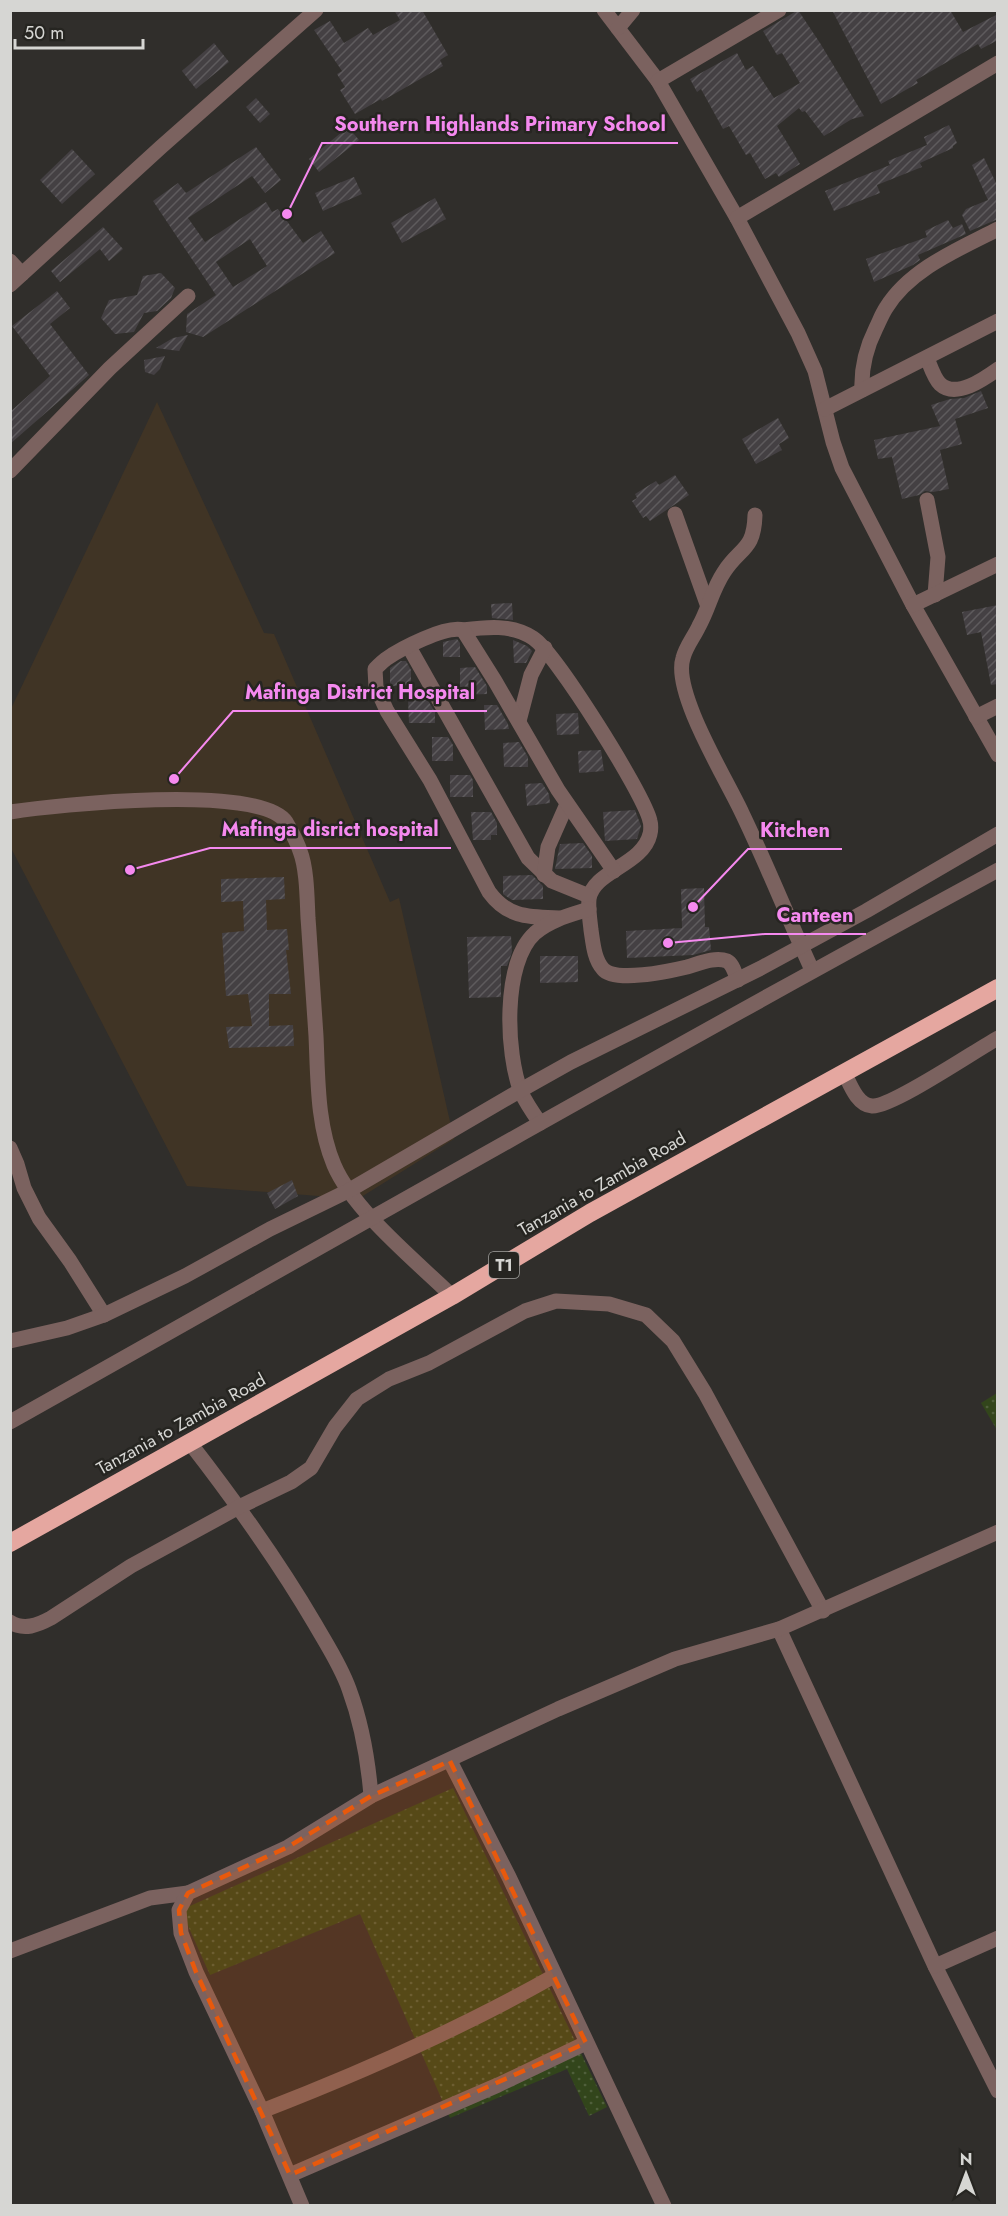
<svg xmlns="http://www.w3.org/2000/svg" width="1008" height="2216" font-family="Jost,sans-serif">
	<defs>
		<pattern id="grass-dots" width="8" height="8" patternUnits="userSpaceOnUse" patternTransform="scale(1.5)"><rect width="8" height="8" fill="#32451b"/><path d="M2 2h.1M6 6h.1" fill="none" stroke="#4f5f3b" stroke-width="1.8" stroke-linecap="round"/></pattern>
		<pattern id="building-hatch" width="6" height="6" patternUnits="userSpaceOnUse" patternTransform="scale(1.5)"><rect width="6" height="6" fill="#444043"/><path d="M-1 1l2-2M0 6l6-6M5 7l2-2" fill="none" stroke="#5e5b5d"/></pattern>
	</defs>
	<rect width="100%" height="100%" fill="#302e2b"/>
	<path fill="#403425" d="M157 402 264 633 274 634 390 902 399 898 454 1139 358 1199 187 1186 11 848 10 711Z"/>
	<g fill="url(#grass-dots)">
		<path d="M997 1393V1430L981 1403Z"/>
		<path d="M453 1788 607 2107 589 2116 567 2069 450 2118 360 1914 210 1975 181 1910Z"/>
	</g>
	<g fill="url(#building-hatch)" fill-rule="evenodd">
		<path d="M394 10H422L448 55 440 60 443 66 382 101 381 99 355 114 340 90 345 87 337 74 342 71 314 30 330 21 344 43 368 28 373 35 400 20Z"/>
		<path d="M798 10 820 43 864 116 852 119 824 136 805 111 802 112 799 108 777 126 800 164 779 177 776 173 765 179 750 153 746 155 729 126 723 129 701 89 697 92 690 79 737 53 746 70 753 66 774 98 800 83 782 53 777 55 763 31Z"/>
		<path d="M832 10H950L963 32 998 14V40L981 49 978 44 916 80 918 83 881 104Z"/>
		<path d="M214 43 229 62 196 89 182 71Z"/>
		<path d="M256 98 270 114 260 123 246 107Z"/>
		<path d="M949 125 957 143 953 146V148L920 163 922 167 877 185 880 193 834 211 825 191 890 165 888 161 927 145 924 137Z"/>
		<path d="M348 127 359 140 319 172 309 159Z"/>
		<path d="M256 147 281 180 265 193 252 176 188 218 205 242 266 202 272 212 278 209 303 243 321 231 335 253 203 337 186 332 187 314 216 295 153 201 178 183 186 193ZM250 239 267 266 233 287 216 262Z"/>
		<path d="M72 149 95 174 62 204 40 180Z"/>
		<path d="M984 158 998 187V219L970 231 962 215 966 209 988 200 972 165Z"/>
		<path d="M354 177 362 194 323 211 315 193Z"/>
		<path d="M435 198 446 219 402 243 391 223Z"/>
		<path d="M948 220 953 228 962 224 966 234 918 255 920 260 913 265 874 282 866 259 927 237 925 231Z"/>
		<path d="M103 227 123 249 109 261 100 249 60 282 51 271Z"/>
		<path d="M161 273 175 288 171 298 157 311 144 313 134 332 115 334 101 318 109 300 137 295 143 276Z"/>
		<path d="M57 291 70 308 50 324 89 375 10 444V412L50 376 12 326Z"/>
		<path d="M188 335 179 351 156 348 173 338Z"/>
		<path d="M165 356 160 369 154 375 145 372 144 360Z"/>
		<path d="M981 391 988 408 955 419 962 444 940 450 949 489 933 492 925 491 919 495 902 499 892 457 878 459 874 440 940 426 931 405 950 399 964 398Z"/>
		<path d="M778 418 789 438 779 444 782 450 756 464 742 439Z"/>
		<path d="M675 475 689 495 650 521 646 516 643 518 632 501 637 498 635 494 656 481 659 485Z"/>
		<path d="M512 603 513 620 492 618 491 604Z"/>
		<path d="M998 605V684L991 685 981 632 967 635 962 612Z"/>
		<path d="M457 639 460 643V657H443V642Z"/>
		<path d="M513 640 527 646 532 651 526 663H514Z"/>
		<path d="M401 661H406L411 670V685L390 686V668Z"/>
		<path d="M475 667 487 686V694L460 695V668Z"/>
		<path d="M408 699H427L435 712V723H409Z"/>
		<path d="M484 705H497L508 724 509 729 485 730Z"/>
		<path d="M578 713 579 734 557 735 556 714Z"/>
		<path d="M432 737H448L453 745V761H432Z"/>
		<path d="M519 742 528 757V767H504L503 743Z"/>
		<path d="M601 750 604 771 579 773 578 751Z"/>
		<path d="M450 775H470L473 780V797H450Z"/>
		<path d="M542 783 549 794 550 803 527 806 525 784Z"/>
		<path d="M635 810 641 826 637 839 605 841 603 812Z"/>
		<path d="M471 812H491L497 823V835H491V840H473Z"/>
		<path d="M583 843 592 856V868L555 869 560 844Z"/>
		<path d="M532 875 543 886V899L512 900 503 894V876Z"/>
		<path d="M284 877 285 899 266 900 267 930 287 929 289 950H286L291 994H269V1026L293 1025 294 1046 229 1048 226 1027 252 1026 248 994 226 996 222 933 244 931 243 901 221 902V879Z"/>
		<path d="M704 888 705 927H709L711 950 693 955 627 958 626 931 682 928 681 889Z"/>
		<path d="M511 936 512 952 507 966H501V997L469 998 467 937Z"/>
		<path d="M540 956H578V982L540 983Z"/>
		<path d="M292 1180 298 1196 275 1209 267 1193Z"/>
	</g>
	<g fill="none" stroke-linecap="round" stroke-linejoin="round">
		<g stroke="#7b625f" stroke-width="15">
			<path d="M604 10 658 81 737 218 798 333 815 371 833 442 842 468 913 605 998 755"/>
			<path d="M618 28 633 10"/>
			<path d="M658 81 779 10"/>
			<path d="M737 218 998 63"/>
			<path d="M10 261 22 274"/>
			<path d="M10 285 161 147 316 10"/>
			<path d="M927 358C930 365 934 378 940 384 956 399 984 379 998 369"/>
			<path d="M862 390C861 368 866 348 876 328 879 322 882 314 886 308 910 269 959 249 998 229"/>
			<path d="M825 409 998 321"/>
			<path d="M10 471 110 368 188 296"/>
			<path d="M927 500 938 557 935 595"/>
			<path d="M675 514 707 604"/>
			<path d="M755 515C754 551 740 547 724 572 712 590 709 608 699 626 694 637 686 646 683 658 672 692 727 780 742 813 767 865 788 918 812 970"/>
			<path d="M913 605 998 564"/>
			<path d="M463 630C486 627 512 624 533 638 555 652 644 794 650 821 651 824 651 831 650 834 643 865 593 871 589 899 588 909 590 920 591 930 593 943 594 959 603 969 614 983 670 971 687 967 698 964 715 956 727 961 733 964 735 974 738 980"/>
			<path d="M409 647 528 858 552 881 589 896"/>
			<path d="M976 717 998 706"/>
			<path d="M519 721 531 675 545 648"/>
			<path d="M10 812C56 805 260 783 286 822 291 831 297 841 300 851 307 869 307 898 308 918 311 957 313 996 316 1036 318 1079 317 1125 334 1165 353 1210 416 1261 452 1296"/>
			<path d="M544 875 548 847 567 804"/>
			<path d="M559 918C529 917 508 918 489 892L430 780 387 711 376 687 375 669C378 666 382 662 386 659 400 649 446 625 463 630L495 681 558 790 614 871"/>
			<path d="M844 1072C850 1084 857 1105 872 1106 891 1108 976 1050 998 1038"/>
			<path d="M540 1123C533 1113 526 1103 521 1092 506 1054 502 963 535 933 550 920 570 915 589 909"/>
			<path d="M10 1148 17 1164 24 1188 39 1218 70 1261 104 1315"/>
			<path d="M10 1341 67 1328 104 1315 185 1276 270 1229 348 1191 521 1090 571 1062 761 968 866 911 998 834"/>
			<path d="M10 1422C339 1237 666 1050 998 870"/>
			<path d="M190 1443C235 1501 278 1561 315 1624 327 1645 341 1666 349 1689 362 1724 368 1759 371 1796"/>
			<path d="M10 1622C24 1631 38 1625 51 1618L131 1566 239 1507 291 1482 311 1468 335 1427 357 1399 389 1379 429 1363 525 1311 556 1301 609 1304 646 1315 673 1341 705 1393 823 1611"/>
			<path d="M779 1629 935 1966 998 2091"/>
			<path d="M450 1761 509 1877 664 2206"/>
			<path d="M10 1951 150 1898 188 1893"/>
			<path d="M935 1966 998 1938"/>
			<path d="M262 2111C363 2072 460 2029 554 1976"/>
			<path d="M290 2175 498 2085 586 2043"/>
			<path d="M302 2206 262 2111 196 1972 181 1933 179 1910 188 1893 288 1847 371 1796 558 1709 675 1659 779 1629 998 1532"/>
		</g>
		<path stroke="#e5a7a0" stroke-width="18" d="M10 1543 452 1296 590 1213 998 988"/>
	</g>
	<path fill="#e8590c" fill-opacity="0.2" stroke="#e8590c" stroke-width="4.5" stroke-dasharray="12 8" stroke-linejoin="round" d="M450 1761 586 2043 290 2175 196 1972 181 1933 179 1910 188 1893 288 1847 371 1796Z"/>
	<g text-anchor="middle" stroke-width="5" stroke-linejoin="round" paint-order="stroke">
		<rect fill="#262521" stroke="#a1a19e" stroke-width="1.5" x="489" y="1252" width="30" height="26" rx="4.5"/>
		<g font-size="16" font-weight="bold" fill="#d6d6d3">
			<text x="504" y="1271">T1</text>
		</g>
		<g font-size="18" fill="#d6d6d3" stroke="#262521">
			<text transform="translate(602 1184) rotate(-30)" y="6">Tanzania to Zambia Road</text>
			<text transform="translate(181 1424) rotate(-29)" y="6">Tanzania to Zambia Road</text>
		</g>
	</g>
	<path fill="none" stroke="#f589ef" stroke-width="2" d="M287 214L322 143H678M174 779L233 711H487M130 870L210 848H451M693 907L748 849H842M668 943L765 934H866"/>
	<g fill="#f589ef" stroke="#262521" stroke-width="2">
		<circle cx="287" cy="214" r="6"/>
		<circle cx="174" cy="779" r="6"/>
		<circle cx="130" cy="870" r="6"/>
		<circle cx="693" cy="907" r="6"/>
		<circle cx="668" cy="943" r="6"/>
	</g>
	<g font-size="20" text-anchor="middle" font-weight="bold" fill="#f589ef" stroke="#262521" stroke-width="5" stroke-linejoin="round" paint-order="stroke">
		<text x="500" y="131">Southern Highlands Primary School</text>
		<text x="360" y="699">Mafinga District Hospital</text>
		<text x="330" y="836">Mafinga disrict hospital</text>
		<text x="795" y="837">Kitchen</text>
		<text x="815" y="922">Canteen</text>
	</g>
	<rect width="1008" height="2216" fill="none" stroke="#d6d6d3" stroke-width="24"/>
	<g transform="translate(966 2174)" stroke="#262521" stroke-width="4.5" paint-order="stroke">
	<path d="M0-4.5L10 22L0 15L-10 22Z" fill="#d6d6d3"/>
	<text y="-9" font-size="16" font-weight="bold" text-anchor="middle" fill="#d6d6d3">N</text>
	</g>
	<path d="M15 39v9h128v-9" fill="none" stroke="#d6d6d3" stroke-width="3"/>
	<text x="24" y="39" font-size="18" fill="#d6d6d3" stroke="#262521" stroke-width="4.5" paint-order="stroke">50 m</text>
</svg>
